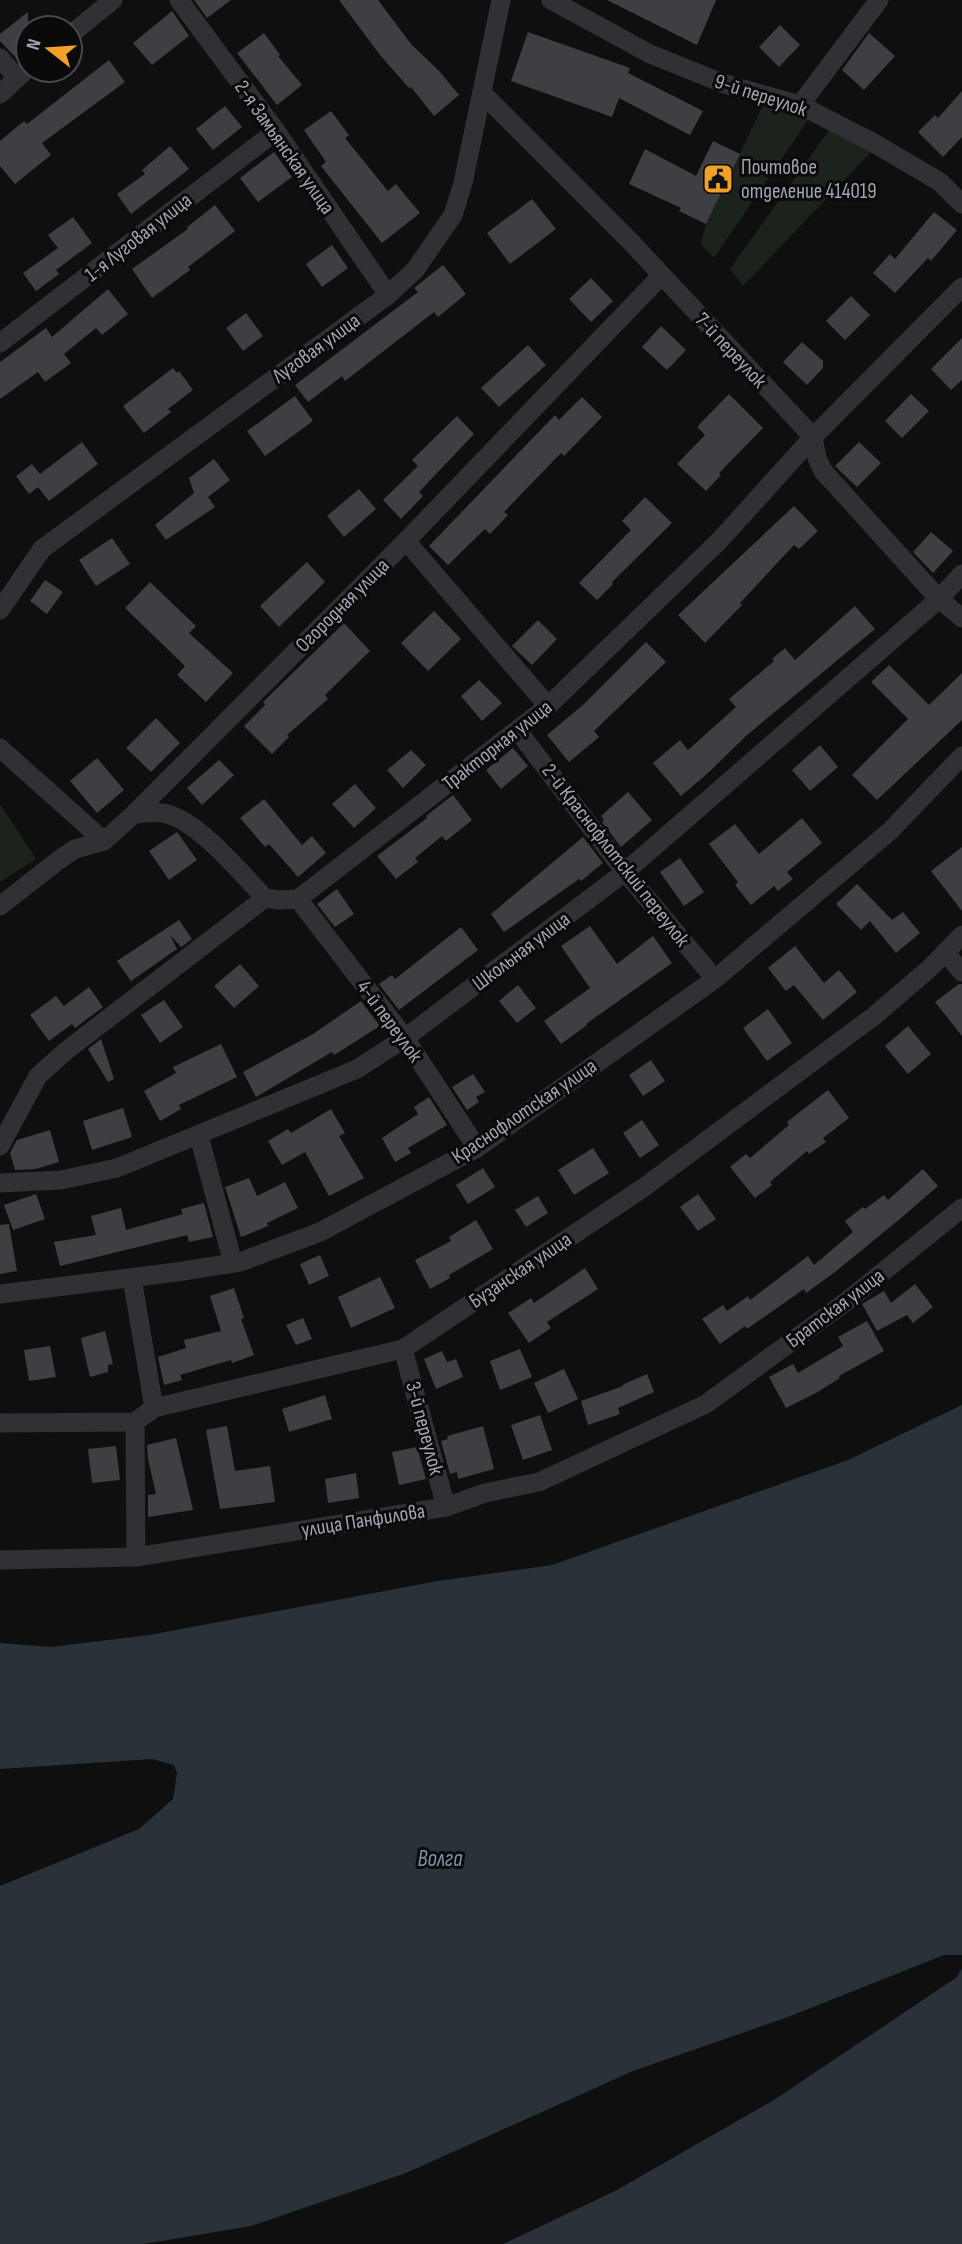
<svg xmlns="http://www.w3.org/2000/svg" width="962" height="2244" font-family="'Sofia Sans Condensed',sans-serif">
	<rect width="100%" height="100%" fill="#0f0f10"/>
	<g fill="#1b231c">
		<path d="M769 93 810 117 714 258 701 244 706 224Z"/>
		<path d="M829 130 873 150 743 286 730 269Z"/>
		<path d="M0 804 36 859 0 882Z"/>
	</g>
	<g fill="#293238">
		<path d="M962 1405V1955H944L788 2017 633 2071 406 2173 251 2226 144 2244H0V1886L139 1829 173 1799 177 1773 174 1765 152 1759 0 1769V1643L51 1647 149 1635 438 1581 552 1565 848 1460Z"/>
		<path d="M962 1968V2244H503L615 2191 774 2100 957 1977Z"/>
	</g>
	<g fill="#3e3f43">
		<path d="M194 0H231L207 18Z"/>
		<path d="M339 0H378L411 44 440 72 459 95 434 116 411 87 409 88 380 55Z"/>
		<path d="M607 0H716L697 45Z"/>
		<path d="M172 11 189 36 152 65 133 43Z"/>
		<path d="M28 12V49L17 59 0 41V34Z"/>
		<path d="M780 25 800 45 779 67 759 47Z"/>
		<path d="M528 32 630 68 628 73 703 111 690 135 619 98 612 117 511 81Z"/>
		<path d="M264 33 280 55 278 56 302 85 277 105 237 53Z"/>
		<path d="M869 33 895 56 864 90 842 70Z"/>
		<path d="M109 60 125 82 42 143 51 155 15 184 0 166V141L24 121 27 124Z"/>
		<path d="M962 91V137L943 157 918 132 935 115 938 118Z"/>
		<path d="M225 106 242 127 213 150 196 129Z"/>
		<path d="M331 111 349 135 345 138 388 191 396 184 420 213 382 243 321 166 326 162 304 130Z"/>
		<path d="M713 141 740 154 706 224 679 211 681 208 629 184 645 149 696 176Z"/>
		<path d="M170 146 189 169 131 214 117 194 145 174 142 170Z"/>
		<path d="M274 152 292 177 258 202 240 178Z"/>
		<path d="M532 199 556 229 510 264 487 233Z"/>
		<path d="M215 205 235 231 188 267 190 270 152 298 132 269 188 229 187 227Z"/>
		<path d="M934 212 957 230 931 261 928 258 895 293 873 273 890 254 895 259Z"/>
		<path d="M73 217 92 243 56 270 59 274 36 291 23 273 58 248 48 235Z"/>
		<path d="M332 245 348 268 322 287 306 264Z"/>
		<path d="M443 265 466 294 438 317 434 312 345 381 342 376 308 402 295 385 418 292 414 288Z"/>
		<path d="M591 278 613 301 591 322 569 299Z"/>
		<path d="M108 289 128 314 102 335 96 328 64 354 71 363 45 382 38 372 0 399V362L46 328 52 337Z"/>
		<path d="M851 296 870 315 845 340 826 321Z"/>
		<path d="M246 313 263 336 243 351 226 328Z"/>
		<path d="M661 326 686 350 667 370 642 347Z"/>
		<path d="M962 338V380L951 390 931 369Z"/>
		<path d="M802 342 823 361V368L807 385 783 362Z"/>
		<path d="M528 345 546 365 499 407 481 388Z"/>
		<path d="M173 368 177 373 179 371 193 390 168 409 171 412 144 433 123 406Z"/>
		<path d="M729 394 763 428 719 473 721 475 706 491 677 464 705 435 697 427Z"/>
		<path d="M911 394 929 411 902 438 885 421Z"/>
		<path d="M295 396 313 421 265 456 247 431Z"/>
		<path d="M582 397 602 417 564 456 561 453 504 512 508 515 490 534 485 529 448 565 429 546 555 415 559 420Z"/>
		<path d="M457 416 474 434 419 492 423 496 401 519 383 500 418 466 412 460Z"/>
		<path d="M82 442 98 464 49 501 38 487 29 494 16 476 32 464 40 474Z"/>
		<path d="M859 442 881 463 857 487 835 466Z"/>
		<path d="M214 459 230 480 208 497 215 507 166 540 155 525 194 493 189 478Z"/>
		<path d="M359 489 376 509 344 537 327 516Z"/>
		<path d="M645 497 672 523 612 582 613 584 597 600 579 583 631 530 622 521Z"/>
		<path d="M794 506 818 531 799 549 794 545 740 603 742 605 705 643 678 615Z"/>
		<path d="M931 532 953 551 933 573 913 552Z"/>
		<path d="M112 538 130 564 96 586 79 560Z"/>
		<path d="M307 562 325 582 279 627 260 606Z"/>
		<path d="M45 580 63 592 47 614 30 601Z"/>
		<path d="M150 582 196 626 189 633 233 673 206 702 177 675 185 666 125 608Z"/>
		<path d="M855 606 875 629 747 735 708 773 681 796 653 763 680 740 688 750 736 707 729 699 774 661 772 659 785 648 795 660Z"/>
		<path d="M434 611 461 639 428 671 401 643Z"/>
		<path d="M538 620 557 639 532 665 512 646Z"/>
		<path d="M344 623 370 651 325 695 328 699 287 735 289 737 272 754 244 726 265 705 263 702Z"/>
		<path d="M646 642 666 662 594 731 599 737 569 762 547 735 584 704Z"/>
		<path d="M889 665 929 705 962 673V720L877 800 852 775 908 719 871 682Z"/>
		<path d="M479 680 502 703 482 721 461 696Z"/>
		<path d="M156 718 180 743 151 772 126 748Z"/>
		<path d="M820 745 838 767 810 791 792 770Z"/>
		<path d="M513 748 528 766 501 789 486 770Z"/>
		<path d="M411 750 426 765 403 788 387 770Z"/>
		<path d="M97 758 124 790 97 813 70 781Z"/>
		<path d="M219 760 234 775 202 805 187 788Z"/>
		<path d="M355 784 376 808 354 828 332 804Z"/>
		<path d="M628 792 652 820 621 847 602 822 604 820 601 816Z"/>
		<path d="M453 795 472 820 446 841 442 836 415 858 418 862 396 879 377 856 427 818 426 816Z"/>
		<path d="M264 799 302 845 312 836 326 853 298 877 269 844 265 847 240 818Z"/>
		<path d="M802 818 822 843 787 872 793 879 778 891 774 886 751 905 735 885 738 882 709 844 735 824 759 854Z"/>
		<path d="M177 832 197 860 169 880 149 851Z"/>
		<path d="M583 837 603 863 581 881 579 879 504 932 491 914Z"/>
		<path d="M962 847V911L931 871Z"/>
		<path d="M680 858 704 892 684 906 660 872Z"/>
		<path d="M857 884 892 920 903 912 920 933 896 953 870 921 861 930 836 904Z"/>
		<path d="M337 889 354 914 335 927 317 904Z"/>
		<path d="M179 920 192 939 181 947 170 935 177 949 131 981 117 961Z"/>
		<path d="M590 926 617 964 653 936 672 963 586 1024 587 1025 561 1044 544 1021 590 988 561 946Z"/>
		<path d="M461 927 478 950 399 1010 379 984 392 975 395 979Z"/>
		<path d="M795 946 824 983 839 970 857 992 823 1020 794 985 786 991 768 968Z"/>
		<path d="M240 964 259 986 234 1008 214 986Z"/>
		<path d="M959 984H962V1036L935 1002Z"/>
		<path d="M518 985 536 1008 517 1023 499 1001Z"/>
		<path d="M89 987 103 1007 75 1028 72 1024 49 1041 30 1015 56 996 64 1006Z"/>
		<path d="M164 1000 183 1027 160 1043 141 1015Z"/>
		<path d="M361 1001 380 1026 334 1055 332 1052 256 1097 243 1072 313 1034Z"/>
		<path d="M768 1009 792 1043 767 1061 743 1028Z"/>
		<path d="M908 1026 931 1054 908 1074 885 1046Z"/>
		<path d="M101 1039 114 1079 108 1082 88 1049Z"/>
		<path d="M221 1044 237 1077 179 1105 181 1109 160 1121 144 1091 176 1073 173 1067Z"/>
		<path d="M651 1060 665 1081 643 1096 629 1075Z"/>
		<path d="M473 1074 485 1092 476 1097 479 1102 467 1110 452 1087Z"/>
		<path d="M828 1090 849 1118 823 1138 826 1142 809 1154 807 1151 770 1182 772 1185 755 1198 730 1167 746 1154 750 1158 789 1125 787 1122Z"/>
		<path d="M429 1097 447 1125 408 1148 411 1153 395 1162 382 1138 418 1114 414 1107Z"/>
		<path d="M123 1108 132 1137 92 1150 83 1121Z"/>
		<path d="M331 1109 345 1133 339 1136 364 1178 329 1196 305 1152 282 1165 268 1141 288 1129 291 1133Z"/>
		<path d="M642 1120 659 1145 640 1158 623 1133Z"/>
		<path d="M50 1130 59 1162 36 1169 15 1170 10 1153 17 1140Z"/>
		<path d="M593 1148 609 1173 574 1195 558 1170Z"/>
		<path d="M483 1168 495 1187 468 1204 456 1185Z"/>
		<path d="M923 1169 938 1186 901 1218 835 1272 806 1293 804 1289 747 1329 745 1326 720 1344 702 1319 723 1305 727 1311 748 1296 750 1300 808 1256 814 1265 853 1232 845 1221 863 1207 865 1209 884 1195 888 1200Z"/>
		<path d="M249 1178 257 1196 285 1182 298 1208 267 1223 268 1226 241 1237 225 1187Z"/>
		<path d="M36 1194 45 1219 13 1230 4 1205Z"/>
		<path d="M698 1194 716 1219 698 1231 680 1207Z"/>
		<path d="M538 1196 548 1213 526 1227 515 1210Z"/>
		<path d="M204 1203 213 1237 189 1242 187 1235 60 1266 54 1242 96 1235 91 1216 121 1208 126 1230 183 1214 181 1209Z"/>
		<path d="M476 1220 493 1249 449 1275 450 1278 430 1289 415 1260 451 1241 449 1237Z"/>
		<path d="M9 1224 17 1271 0 1274V1225Z"/>
		<path d="M320 1255 329 1276 309 1285 300 1264Z"/>
		<path d="M585 1268 598 1289 547 1322 551 1328 529 1343 508 1313 531 1298 534 1303Z"/>
		<path d="M380 1277 395 1308 351 1328 338 1297Z"/>
		<path d="M915 1284 933 1307 913 1323 907 1315 877 1331 862 1304 884 1291 891 1303Z"/>
		<path d="M234 1288 244 1318 241 1319 254 1355 232 1363 231 1360 180 1375 182 1380 164 1385 158 1357 186 1348 184 1340 221 1331 210 1296Z"/>
		<path d="M303 1318 312 1339 296 1345 286 1325Z"/>
		<path d="M867 1321 884 1351 839 1376 840 1378 816 1393 786 1408 769 1377 793 1364 798 1373 843 1346 838 1337Z"/>
		<path d="M105 1331 113 1364 108 1365V1372L90 1377 81 1338Z"/>
		<path d="M50 1346 56 1377 29 1381 24 1350Z"/>
		<path d="M520 1349 532 1377 500 1390 490 1361Z"/>
		<path d="M442 1351 447 1362 456 1359 463 1377 436 1389 424 1359Z"/>
		<path d="M564 1369 578 1399 548 1413 534 1383Z"/>
		<path d="M647 1374 654 1392 618 1408 620 1414 588 1425 581 1401 623 1386 622 1385Z"/>
		<path d="M325 1395 332 1419 289 1432 282 1409Z"/>
		<path d="M540 1415 552 1450 523 1460 511 1425Z"/>
		<path d="M227 1426 235 1471 270 1466 275 1502 220 1509 206 1430Z"/>
		<path d="M483 1426 494 1469 458 1479 457 1472 450 1474 441 1441 448 1439 447 1436Z"/>
		<path d="M176 1438 193 1510 148 1517V1495L156 1494 148 1459 147 1445Z"/>
		<path d="M116 1446 120 1480 92 1483 88 1449Z"/>
		<path d="M417 1447 426 1479 399 1485 392 1452Z"/>
		<path d="M356 1473 359 1498 328 1503 325 1479Z"/>
	</g>
	<g fill="none" stroke-linecap="round" stroke-linejoin="round">
		<g stroke="#303135" stroke-width="19">
			<path d="M179 0 276 131 388 295"/>
			<path d="M551 0 650 54 722 83 800 105 872 142 940 182 962 204"/>
			<path d="M70 35 113 0"/>
			<path d="M0 58 16 77"/>
			<path d="M482 93 631 242 813 437 817 458 823 471 939 599 962 618"/>
			<path d="M0 94 28 68"/>
			<path d="M800 105 879 0"/>
			<path d="M0 343 276 131"/>
			<path d="M406 541 548 706"/>
			<path d="M0 610 42 549 388 295 415 270 453 215 463 183 501 0"/>
			<path d="M518 731 625 872 715 979"/>
			<path d="M0 748 104 841"/>
			<path d="M134 814C145 813 156 811 167 814 199 822 242 874 265 898"/>
			<path d="M298 899 405 1038 477 1148"/>
			<path d="M0 906 60 859 75 849 104 841 134 814 406 541 662 275"/>
			<path d="M945 952 962 972"/>
			<path d="M199 1136 233 1263"/>
			<path d="M0 1146 38 1076 67 1050 265 898 279 900 298 899 548 706 720 540 813 437 962 287"/>
			<path d="M0 1183 61 1180 117 1168 357 1069 405 1038 625 872 939 599 962 574"/>
			<path d="M132 1278 154 1408"/>
			<path d="M0 1294 177 1272 240 1262 320 1232 477 1148 715 979 890 831 962 756"/>
			<path d="M403 1349 446 1507"/>
			<path d="M135 1422 136 1557"/>
			<path d="M0 1423 135 1422 154 1408 403 1349 643 1188 874 1016 930 968 962 935"/>
			<path d="M0 1560 136 1557 446 1507 485 1493 539 1482 706 1404 847 1301 962 1208"/>
		</g>
	</g>
	<defs>
		<g id="civic-square" transform="scale(1.575)"><rect x="-9" y="-9" width="18" height="18" rx="4" fill="#f1a226" stroke="#0a0a0b"/><path d="M-.6-6.5H3V-4.5H.6V-3L4-1V1h2V6H-6V1h2V-1L-.6-3ZM-1.2 2.5V6h2.4V2.5Z" fill="#111"/></g>
	</defs>
	<g fill-rule="evenodd">
		<use href="#civic-square" x="718" y="179"/>
	</g>
	<g text-anchor="middle" stroke-width="6" stroke-linejoin="round" paint-order="stroke">
		<g font-size="21" fill="#a0a6b1" stroke="#0a0a0b">
			<text transform="translate(761 95) rotate(18)" y="7">9-й переулок</text>
			<text transform="translate(285 147) rotate(55)" y="7">2-я Замьянская улица</text>
			<text transform="translate(138 237) rotate(-38)" y="7">1-я Луговая улица</text>
			<text transform="translate(316 348) rotate(-36)" y="7">Луговая улица</text>
			<text transform="translate(731 350) rotate(47)" y="7">7-й переулок</text>
			<text transform="translate(342 605) rotate(-45)" y="7">Огородная улица</text>
			<text transform="translate(497 745) rotate(-38)" y="7">Тракторная улица</text>
			<text transform="translate(616 855) rotate(52)" y="7">2-й Краснофлотский переулок</text>
			<text transform="translate(521 951) rotate(-37)" y="7">Школьная улица</text>
			<text transform="translate(390 1021) rotate(54)" y="7">4-й переулок</text>
			<text transform="translate(524 1111) rotate(-34)" y="7">Краснофлотская улица</text>
			<text transform="translate(520 1270) rotate(-34)" y="7">Бузанская улица</text>
			<text transform="translate(835 1308) rotate(-37)" y="7">Братская улица</text>
			<text transform="translate(425 1428) rotate(75)" y="7">3-й переулок</text>
			<text transform="translate(363 1520) rotate(-9)" y="7">улица Панфилова</text>
		</g>
		<g font-size="21" fill="#a0a6b1" stroke="#0a0a0b" text-anchor="start">
			<text x="741" y="174">Почтовое<tspan x="741" dy="24">отделение 414019</tspan></text>
		</g>
		<g font-size="23" font-style="italic" fill="#7596ad" stroke="#0a0a0b">
			<text x="440" y="1866">Волга</text>
		</g>
	</g>
	<g transform="translate(49 49) rotate(287)"><circle r="33" fill="#0a0a0b" stroke="#46484d" stroke-width="2"/>
	<path d="M0-5L12 26L0 18L-12 26Z" fill="#f1a226"/>
	<text y="-10" font-size="19" font-weight="bold" text-anchor="middle" fill="#a0a6b1">N</text>
	</g>
</svg>
